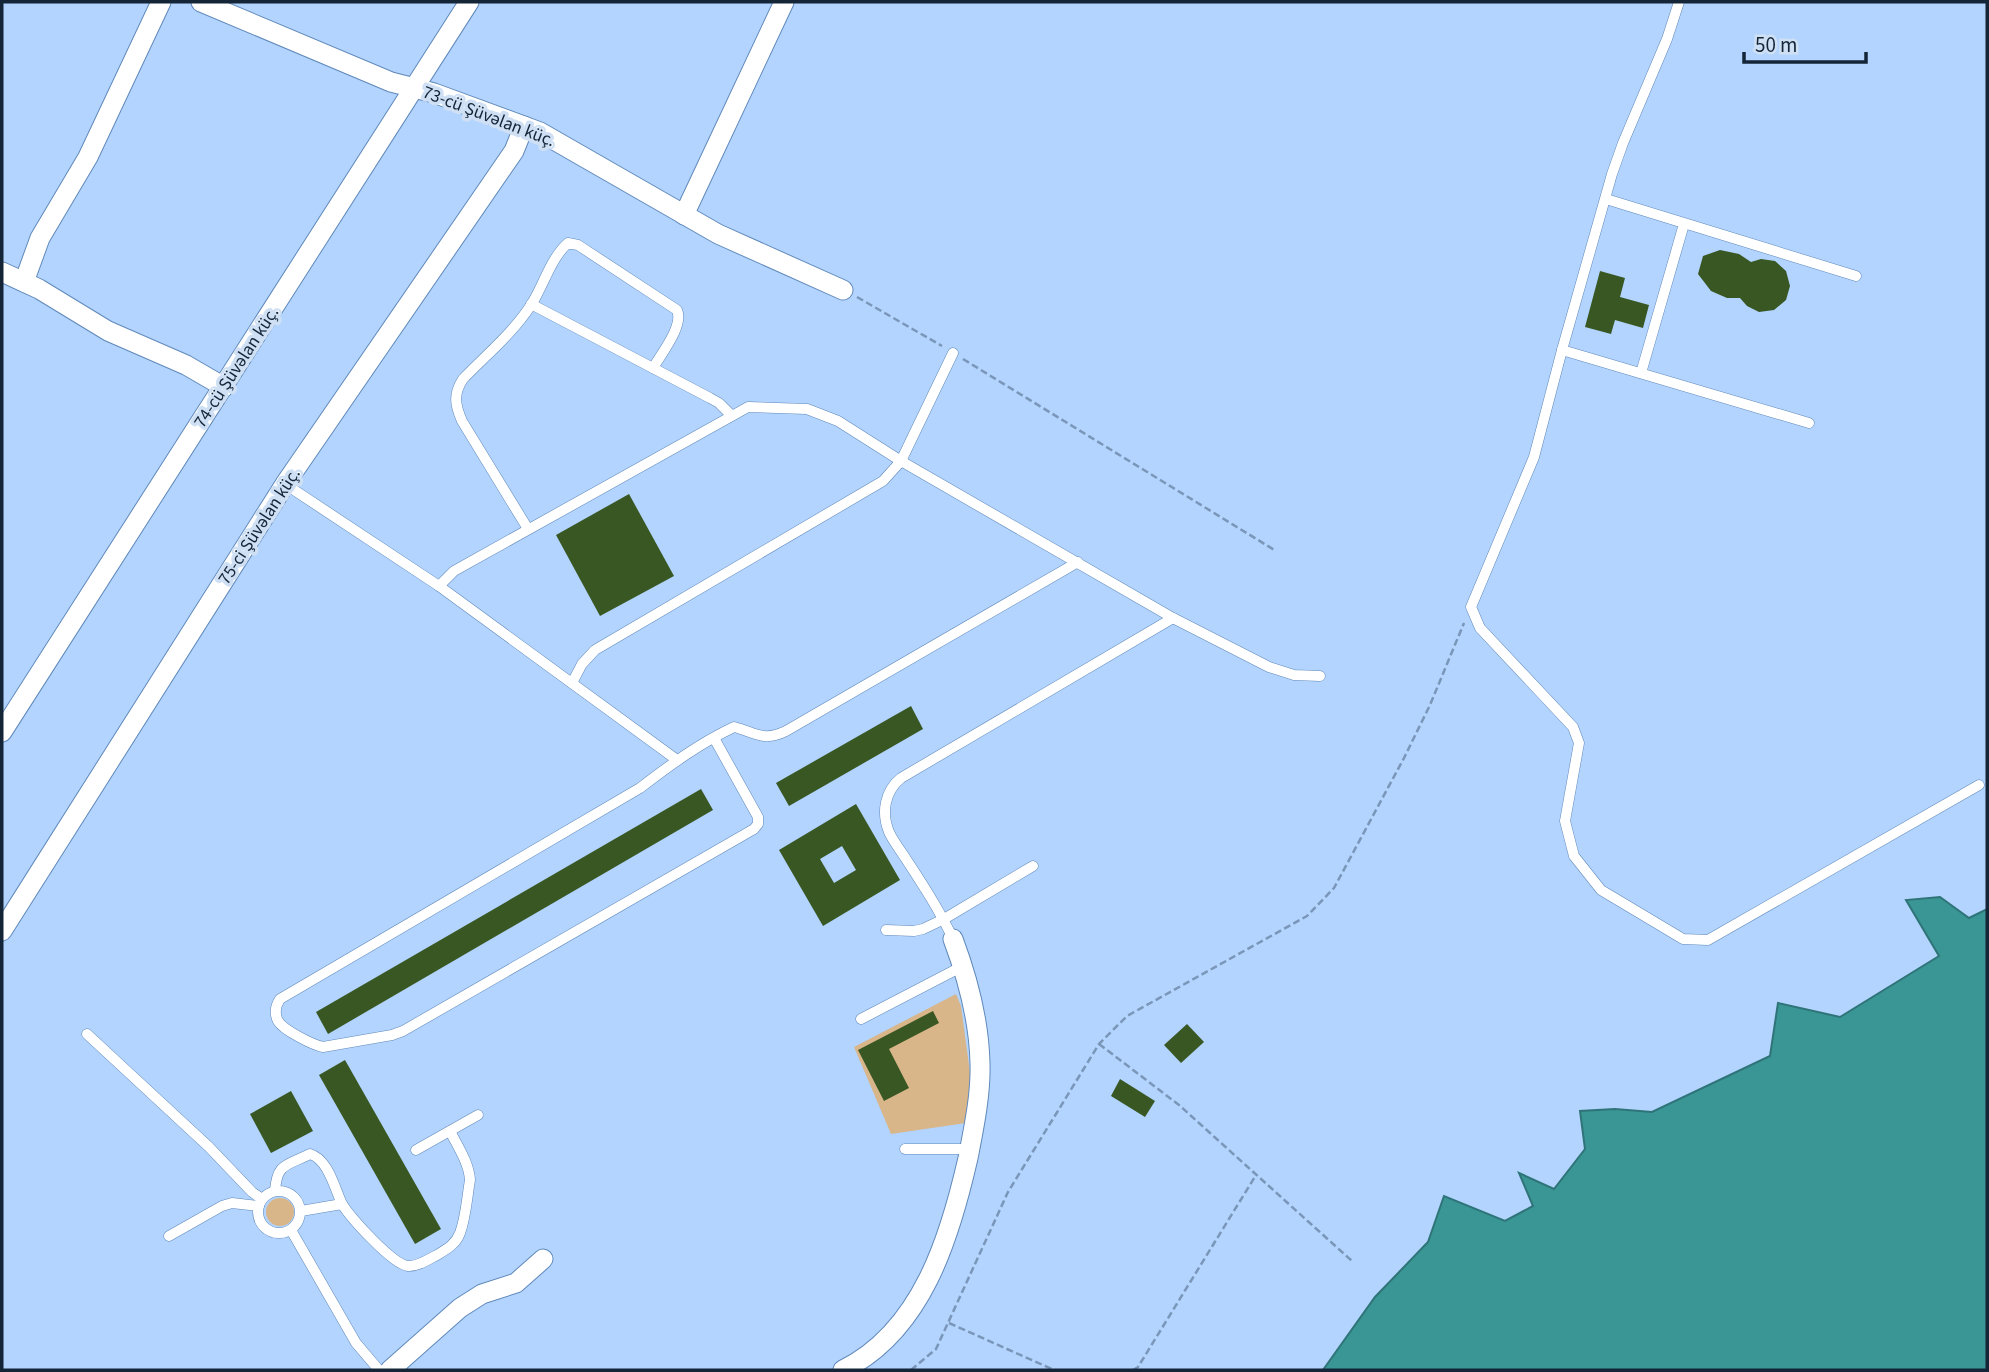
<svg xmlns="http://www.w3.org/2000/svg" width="1989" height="1372" font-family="'Source Sans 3',sans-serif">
	<rect width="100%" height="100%" fill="#b2d4fe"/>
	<g fill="#d8b68a">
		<path d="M956 994 961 1006 972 1087 966 1123 891 1134 854 1047Z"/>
		<circle cx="280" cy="1212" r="14"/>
	</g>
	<path fill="#3a9694" stroke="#2f7478" stroke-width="2" d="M1940 897 1969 918 1987 909V1370H1323L1375 1297 1428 1242 1444 1196 1505 1221 1533 1206 1519 1173 1554 1189 1585 1149 1580 1111 1615 1109 1652 1112 1770 1056 1778 1003 1840 1017 1939 956 1906 900Z"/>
	<g fill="#395722" fill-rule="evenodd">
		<path d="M1720 250 1739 254 1751 262 1761 259 1775 261 1786 271 1790 286 1786 300 1774 310 1759 312 1747 306 1740 298H1727L1711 291 1698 274 1703 256Z"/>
		<path d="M1600 271 1625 278 1620 297 1649 305 1643 328 1615 320 1611 334 1585 327Z"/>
		<path d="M629 494 674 576 600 616 556 535Z"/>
		<path d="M911 706 923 729 789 806 776 783Z"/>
		<path d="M701 789 713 810 328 1034 316 1012Z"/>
		<path d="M856 804 900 880 823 926 779 850ZM842 846 856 870 834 883 820 859Z"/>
		<path d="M933 1011 939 1023 889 1049 909 1088 884 1101 858 1050Z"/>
		<path d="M1187 1024 1204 1042 1181 1063 1164 1045Z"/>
		<path d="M345 1060 441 1229 415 1244 319 1075Z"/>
		<path d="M1120 1079 1155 1101 1145 1117 1111 1096Z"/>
		<path d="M291 1091 313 1131 271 1153 250 1114Z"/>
	</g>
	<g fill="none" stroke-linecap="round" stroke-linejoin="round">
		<g stroke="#6089ba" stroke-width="11">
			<g id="service">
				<path d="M1679 2 1667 39 1623 143 1612 174 1562 350 1534 457 1471 607 1480 628 1573 727 1579 743 1565 821 1574 856 1601 890 1683 939 1708 940 1979 785"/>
				<path d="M1606 199 1856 276"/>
				<path d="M531 304 710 398 719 403 731 415"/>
				<path d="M1562 350 1809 423"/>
				<path d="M1641 373 1684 224"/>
				<path d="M285 484 439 586 677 760"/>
				<path d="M528 529 462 421C455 405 453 394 463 379 486 355 513 333 531 305 544 285 550 259 568 243L578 245 677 310C684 326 661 354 653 368"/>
				<path d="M439 586 454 571 748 407 807 409 838 421 901 461 1173 618 1269 667 1294 675 1320 676"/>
				<path d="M572 683 582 664 595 650 883 481 901 461 953 353"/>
				<path d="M714 738 758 817V824L754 829 403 1031 392 1035 323 1047C313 1045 283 1030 278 1021 274 1013 276 1005 280 999L640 788C670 765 700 743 734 727 757 733 763 742 786 731L1078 562"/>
				<path d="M886 930 914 931 923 929 944 919 1033 866"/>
				<path d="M953 939C940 911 923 885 906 859 901 851 893 841 889 832 881 812 885 791 901 778L1173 618"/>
				<path d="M861 1019 963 966"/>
				<path d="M87 1034 209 1147 252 1192 262 1199"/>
				<path d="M905 1149H970"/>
				<path d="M416 1150 478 1115"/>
				<circle cx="279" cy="1212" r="21"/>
				<path d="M275 1191C277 1163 286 1166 310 1154 328 1159 335 1189 342 1204"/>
				<path d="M301 1211 342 1204C351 1218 392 1264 408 1266 417 1267 429 1259 437 1255 447 1249 456 1244 460 1233 466 1217 467 1197 470 1180 469 1163 458 1147 450 1131"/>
				<path d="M291 1230 356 1343 379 1370"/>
				<path d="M169 1236 222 1206 232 1203 259 1206"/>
			</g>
		</g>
		<g stroke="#6089ba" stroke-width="21">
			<g id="minor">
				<path d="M201 2 391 82 434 93 540 132 718 234 843 290"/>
				<path d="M684 215 784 2"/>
				<path d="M2 272 39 289 108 331 186 365 224 387"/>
				<path d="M24 282 40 238 88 157 161 2"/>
				<path d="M2 732 469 2"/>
				<path d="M2 931 285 484 514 151 524 126"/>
				<path d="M390 1370 460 1308 482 1294 516 1283 543 1259"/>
				<path d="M843 1370C922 1331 950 1237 968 1158 974 1127 981 1094 980 1063 979 1020 968 979 953 939"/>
			</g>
		</g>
		<g stroke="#7a96b8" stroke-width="2.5" stroke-dasharray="7 3.5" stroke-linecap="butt">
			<path d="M857 297 942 346"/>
			<path d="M963 359 1276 551"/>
			<path d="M1099 1044 1179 1105 1352 1261"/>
			<path d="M949 1323 1054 1370"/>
			<path d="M911 1370 936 1349 1008 1192 1099 1044 1127 1016 1307 916 1334 888 1404 758 1430 705 1464 623"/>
			<path d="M1133 1370 1138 1367 1256 1175"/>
		</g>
		<use href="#service" stroke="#fff" stroke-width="10"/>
		<use href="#minor" stroke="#fff" stroke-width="19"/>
	</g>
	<g text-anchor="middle" stroke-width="7" stroke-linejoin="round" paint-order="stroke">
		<g font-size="18" fill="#142538" stroke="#cfe0f5">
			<text transform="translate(489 116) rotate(21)" y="6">73-cü Şüvəlan küç.</text>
			<text transform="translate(236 367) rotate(-57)" y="6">74-cü Şüvəlan küç.</text>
			<text transform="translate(259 526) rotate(-57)" y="6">75-ci Şüvəlan küç.</text>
		</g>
	</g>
	<rect width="1989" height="1372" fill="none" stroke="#142538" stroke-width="7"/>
	<path d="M1744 52v10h122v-10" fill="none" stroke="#142538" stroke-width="3.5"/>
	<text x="1755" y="52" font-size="21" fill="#142538" stroke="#cfe0f5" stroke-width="5" paint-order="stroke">50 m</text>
</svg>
